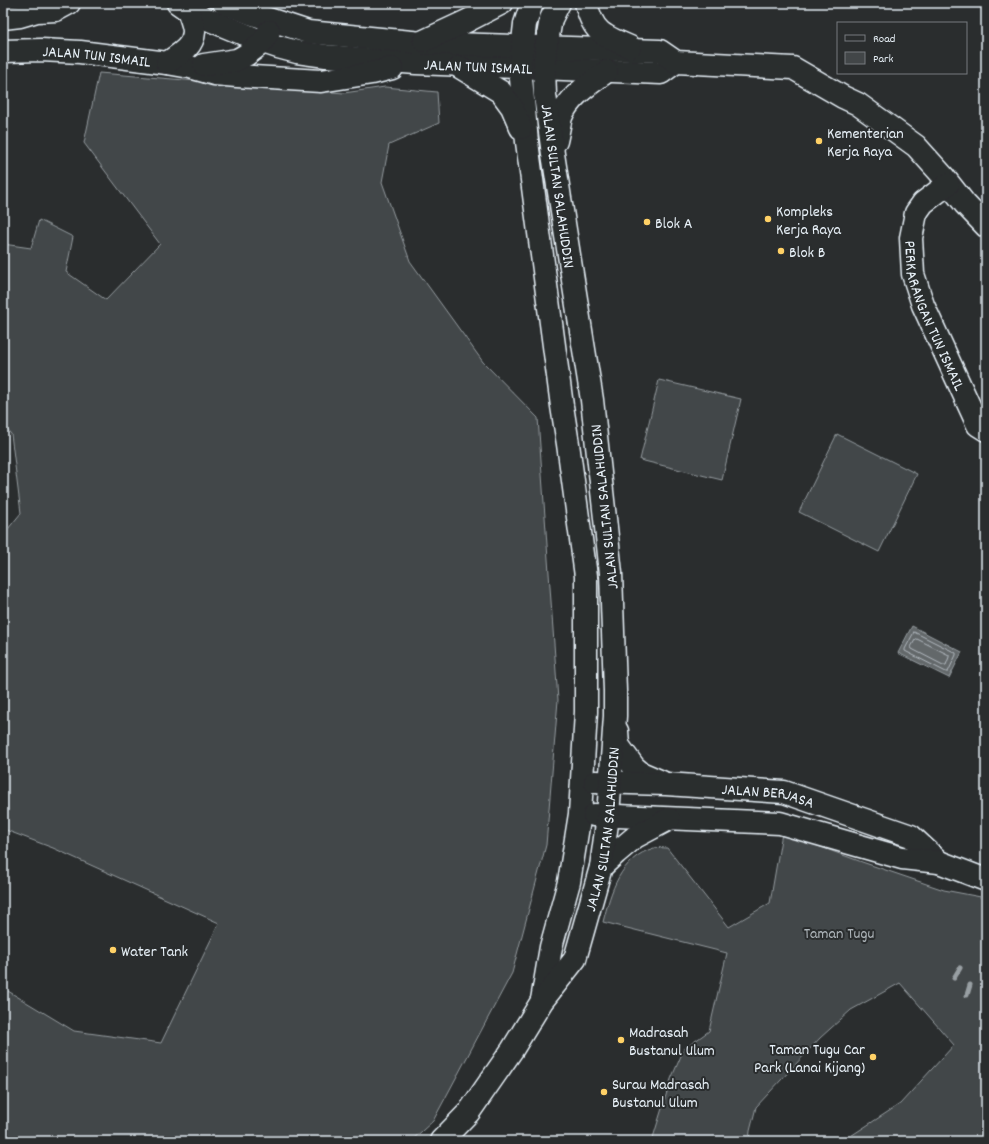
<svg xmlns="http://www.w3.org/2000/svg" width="989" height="1144" font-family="Dekko,sans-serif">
	<rect width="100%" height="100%" fill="#2a2d2e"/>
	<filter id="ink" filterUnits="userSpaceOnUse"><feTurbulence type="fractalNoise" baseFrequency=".025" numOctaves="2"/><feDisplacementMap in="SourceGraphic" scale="8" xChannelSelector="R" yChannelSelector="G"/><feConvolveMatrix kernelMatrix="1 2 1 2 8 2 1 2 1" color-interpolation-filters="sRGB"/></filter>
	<g filter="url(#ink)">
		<g fill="#424648" stroke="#959ca0">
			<path d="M99 73 344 93 385 87 437 92 439 123 389 145 382 182 410 261 483 362 538 418 558 700 546 845 512 973 433 1121 411 1141H3V988L74 1031 161 1043 219 923 53 848 3 829V535L21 513 11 434 3 425V244L31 248 39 220 73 237 66 272 106 300 160 244 84 143Z"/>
			<path d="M659 380 741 399 722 480 640 460Z"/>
			<path d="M837 434 917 474 879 552 799 512Z"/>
			<path d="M782 833 862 862 944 890 986 898V1141H843L900 1104 954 1045 900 983 851 1010 820 1038 756 1107 750 1131 749 1141H652L671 1079 684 1049 709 1031 727 953 603 922C611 891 620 858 654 848 658 847 663 848 667 848L729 927 770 903Z"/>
		</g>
		<path fill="#63686b" stroke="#989fa3" d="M912 626 962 652 949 678 898 653Z"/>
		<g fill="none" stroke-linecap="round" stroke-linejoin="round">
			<g stroke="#b3bac0" stroke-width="1">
				<path d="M914 632 956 653V655L948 672H946L905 651V649L913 634Z"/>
				<path d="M917 639 949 655V657L946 665H943L912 649 911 647 915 640Z"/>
			</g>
			<g stroke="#989fa3" stroke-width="5">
				<path d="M954 978 960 968"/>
				<path d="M967 995 970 985"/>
			</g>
			<g stroke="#e8f1f8" stroke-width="25">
				<g id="minor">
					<path id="s1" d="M178 3 188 10 205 18 263 42 278 47 297 52 326 56 416 63 661 73 676 62"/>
					<path d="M224 3 250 13 308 32 422 43 660 51 676 62 793 68 843 97 858 104 916 146 943 176 965 204 986 226"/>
					<path d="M532 3 525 24 520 68 527 142 562 406 568 444 586 576V712L580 814 569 882 551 947 542 1000"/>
					<path d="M586 3C593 33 603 36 630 47"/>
					<path d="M3 18 20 16 37 11 56 10 69 3"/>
					<path d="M424 41 467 21 502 3"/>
					<path id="s2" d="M3 51 41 50 80 52 167 63 190 67 214 74 237 76 321 81 372 73 392 68"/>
					<path d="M167 63C178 55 193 48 194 32 194 25 190 16 188 10"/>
					<path d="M204 65 237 60 246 55 263 42 269 31"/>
					<path d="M460 67 501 92 512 107 521 128"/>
					<path d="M556 141C558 133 559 125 561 117 569 96 590 84 607 71"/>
					<path id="s3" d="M948 184 923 203 916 213 911 238 913 274 923 305 978 425 986 430"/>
					<path d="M617 731 618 745 634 767 641 773 662 782"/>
					<path id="s4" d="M595 782 666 784 784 792 911 836 939 862"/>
					<path d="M594 815 780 823 902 858 939 862 986 880"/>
					<path d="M601 867 616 853 635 837 669 819"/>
					<path id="s5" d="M441 1141 469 1112 512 1050 542 1001 575 959 601 867 608 816 615 716V691L611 573 592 400 553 154 545 95 544 68 546 47 551 19 559 3"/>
				</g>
			</g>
			<use href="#minor" stroke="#2a2d2e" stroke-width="22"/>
		</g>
	</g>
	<g fill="#ffd166" stroke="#2a2d2e" stroke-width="1.5">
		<circle cx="819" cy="141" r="4"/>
		<circle cx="768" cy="219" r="4"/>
		<circle cx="647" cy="222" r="4"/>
		<circle cx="781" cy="251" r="4"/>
		<circle cx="113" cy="950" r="4"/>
		<circle cx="621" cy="1040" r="4"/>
		<circle cx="873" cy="1057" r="4"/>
		<circle cx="604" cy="1092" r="4"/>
	</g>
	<g text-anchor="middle" stroke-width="4" stroke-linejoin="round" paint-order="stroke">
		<g font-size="16" fill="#e8f1f8" stroke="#2a2d2e">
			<text dy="6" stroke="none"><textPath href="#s2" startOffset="94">JALAN TUN ISMAIL</textPath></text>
			<text dy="6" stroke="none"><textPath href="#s1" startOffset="311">JALAN TUN ISMAIL</textPath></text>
			<text transform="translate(559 186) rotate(82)" y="6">JALAN SULTAN SALAHUDDIN</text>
			<text dy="6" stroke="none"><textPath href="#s3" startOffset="151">PERKARANGAN TUN ISMAIL</textPath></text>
			<text transform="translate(603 507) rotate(-96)" y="6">JALAN SULTAN SALAHUDDIN</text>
			<text dy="6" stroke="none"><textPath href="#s4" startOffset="174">JALAN BERJASA</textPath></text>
			<text dy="6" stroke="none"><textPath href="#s5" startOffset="360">JALAN SULTAN SALAHUDDIN</textPath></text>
		</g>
		<g font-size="16" fill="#e8f1f8" stroke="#2a2d2e" text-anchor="start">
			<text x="827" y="138">Kementerian<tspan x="827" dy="18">Kerja Raya</tspan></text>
			<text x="776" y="216">Kompleks<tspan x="776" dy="18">Kerja Raya</tspan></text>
			<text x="655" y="228">Blok A</text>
			<text x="789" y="257">Blok B</text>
			<text x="121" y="956">Water Tank</text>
			<text x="629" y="1037">Madrasah<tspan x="629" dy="18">Bustanul Ulum</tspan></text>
			<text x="865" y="1054" text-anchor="end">Taman Tugu Car<tspan x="865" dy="18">Park (Lanai Kijang)</tspan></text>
			<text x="612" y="1089">Surau Madrasah<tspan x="612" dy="18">Bustanul Ulum</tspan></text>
		</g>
		<g font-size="16" fill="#aeb5ba" stroke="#2a2d2e">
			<text x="839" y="938">Taman Tugu</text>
		</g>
	</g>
	<rect width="989" height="1144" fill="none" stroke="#2a2d2e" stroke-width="16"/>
	<rect x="8" y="8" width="973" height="1128" fill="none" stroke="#e8f1f8" stroke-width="1.5" filter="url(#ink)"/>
	<rect x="837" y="22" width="130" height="52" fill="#2a2d2e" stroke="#767b7f"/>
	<rect x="845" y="35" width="20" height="6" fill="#2a2d2e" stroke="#767b7f"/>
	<text x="873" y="42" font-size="12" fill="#e8f1f8">Road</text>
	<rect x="845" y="52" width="20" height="12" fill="#424648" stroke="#767b7f"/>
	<text x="873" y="62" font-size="12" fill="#e8f1f8">Park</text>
</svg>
